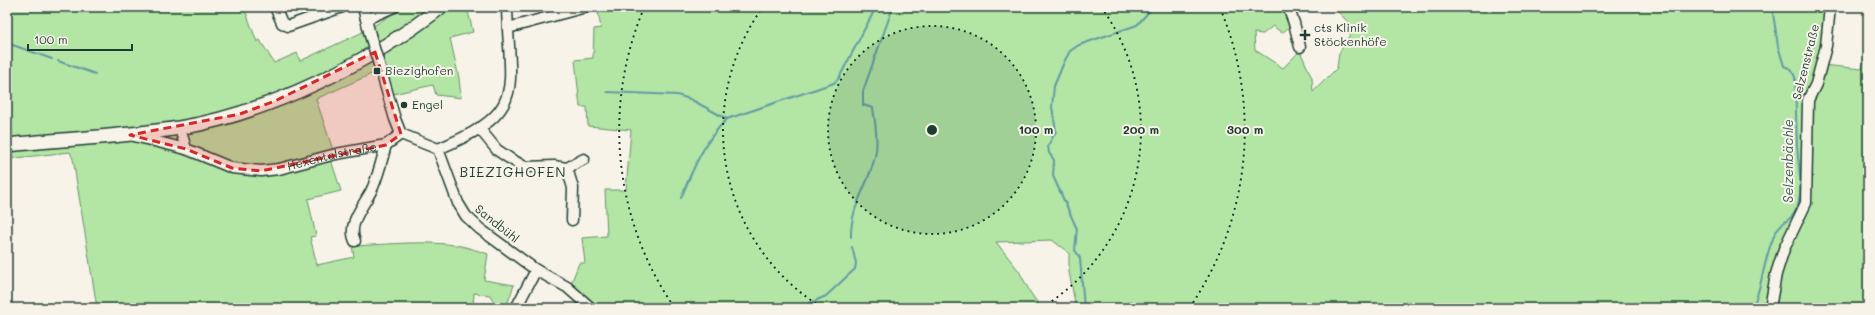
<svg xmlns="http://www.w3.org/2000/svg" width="1875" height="315" font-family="Mali,sans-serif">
	<rect width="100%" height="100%" fill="#f7f3e8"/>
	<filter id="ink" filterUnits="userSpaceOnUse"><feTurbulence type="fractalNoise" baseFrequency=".025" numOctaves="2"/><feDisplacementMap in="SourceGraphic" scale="8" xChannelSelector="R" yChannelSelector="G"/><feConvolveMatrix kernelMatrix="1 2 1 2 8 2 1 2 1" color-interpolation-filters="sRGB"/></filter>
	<g filter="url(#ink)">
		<g fill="#b3e5a5" stroke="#69916c">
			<path d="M7 7H244L257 42 260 40 274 63 297 53 300 61 363 32 376 72 316 99 333 150 298 169 331 160 341 191 308 199 316 236 310 237 317 265 354 257 352 246H356C390 244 428 240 461 246 470 248 479 251 488 254L484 280 514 285 506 308H497L490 295 474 293 473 308H97L73 159 70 152 7 159Z"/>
			<path d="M403 7H467L473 32 450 38 459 78 461 98 436 95 433 85 393 94 372 27Z"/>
			<path d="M597 7H1288L1294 23 1282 33 1273 26 1263 34 1254 33 1255 50 1283 68 1300 51 1312 78 1313 92 1337 68 1339 53 1354 28 1338 12 1344 7H1830L1821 65 1862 69 1868 43V308H1135L1131 300 1126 308H1076L1069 272V253L1052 240 996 242 1019 271 1030 292 1041 308H596L570 286 579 263H585L582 238 607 236 605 190H626L631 130 588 126 587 107H580L575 60 593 58 594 29 601 28Z"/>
		</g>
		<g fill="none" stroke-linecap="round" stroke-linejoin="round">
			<g stroke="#629ba4" stroke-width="2">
				<path d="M7 43 52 59"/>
				<path d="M58 61 95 74"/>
				<path d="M607 92 677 95 690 99 727 119"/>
				<path d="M681 198C693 169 704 141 727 119L834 83 839 78 873 13 878 7"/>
				<path d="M851 237C850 204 872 181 876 151 878 138 875 122 873 108L863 105V91L893 7"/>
				<path d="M799 308 826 296 855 269 856 263 852 247"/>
				<path d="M1084 308 1080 258 1075 250 1077 229 1053 176 1054 160 1049 153 1048 146 1056 131 1052 107 1054 86 1065 60 1070 51 1079 45 1137 25 1153 7"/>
				<path d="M1752 308C1762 288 1763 265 1771 244 1773 238 1776 229 1781 225 1787 220 1794 217 1797 208 1804 188 1798 165 1797 144 1796 122 1796 100 1795 77L1791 69 1784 66 1778 46 1772 7"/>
			</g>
			<g stroke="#1f3d34" stroke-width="13">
				<g id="minor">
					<path d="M275 7 282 23 288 26 342 7"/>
					<path d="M363 7 370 35"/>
					<path d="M1288 7 1294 23 1300 47"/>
					<path d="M366 19 394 7"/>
					<path d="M508 28 586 7"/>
					<path d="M381 71 395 119 401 134"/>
					<path d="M180 128 186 149"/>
					<path d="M479 128 497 150 509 158 525 167 554 166 567 168 584 159"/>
					<path d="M401 134 438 149"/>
					<path id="s1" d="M134 136 186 149 232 168 261 171 279 169 336 154 386 145 401 134"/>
					<path d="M438 149 458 203 466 216 480 229 536 270 567 287 591 308"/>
					<path d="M438 149C529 111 509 91 507 7"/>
					<path d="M567 168 573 188 572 220"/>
					<path d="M355 241C346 223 367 202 373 187 379 173 382 159 386 145"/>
					<path d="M516 308 536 270"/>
					<path d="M1770 308 1776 274 1784 249 1806 203 1808 100 1816 84 1826 46 1830 7"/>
				</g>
			</g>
			<g stroke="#1f3d34" stroke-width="16">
				<path id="major" d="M7 145C64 139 122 137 179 128 269 113 369 63 441 7"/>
			</g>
			<use href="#minor" stroke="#f7f3e8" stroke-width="10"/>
			<use href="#major" stroke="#f7f3e8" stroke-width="13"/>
			<g stroke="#1f3d34" stroke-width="13" stroke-linecap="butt">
				<path id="minor-bridge" d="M370 35 381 71"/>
			</g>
			<use href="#minor-bridge" stroke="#f7f3e8" stroke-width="10"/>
		</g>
	</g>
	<path fill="#d62828" fill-opacity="0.2" stroke="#d62828" stroke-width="3" stroke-dasharray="8 5" stroke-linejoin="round" d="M375 52 401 134 386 145 261 171 232 168 186 149 130 135 240 114 275 101Z"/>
	<circle cx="932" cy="130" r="104" fill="#1f3d34" fill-opacity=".12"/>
	<g fill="none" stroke="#1f3d34" stroke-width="2" stroke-dasharray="2 4">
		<circle cx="932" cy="130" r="104"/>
		<path d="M821 307A209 209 0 0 1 763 7M1101 7A209 209 0 0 1 1043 307"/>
		<path d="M674 307A313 313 0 0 1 644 8M1220 8A313 313 0 0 1 1190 307"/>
	</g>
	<g fill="#1f3d34" stroke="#f7f3e8" stroke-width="1.5">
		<path d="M1303 29h4v4h4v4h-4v4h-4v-4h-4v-4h4z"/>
		<rect x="373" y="67" width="8" height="8" rx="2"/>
		<circle cx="404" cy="105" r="4"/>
	</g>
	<g text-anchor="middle" stroke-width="4" stroke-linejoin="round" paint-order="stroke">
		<g font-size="12" fill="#1f3d34" stroke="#f7f3e8" text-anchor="start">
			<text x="1314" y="32">cts Klinik<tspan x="1314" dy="14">Stöckenhöfe</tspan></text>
			<text x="385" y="75">Biezighofen</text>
			<text x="412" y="109">Engel</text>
		</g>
		<g font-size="12" fill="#1f3d34" stroke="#f7f3e8">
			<text transform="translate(1806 62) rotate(-76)" y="4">Selzenstraße</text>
			<text dy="4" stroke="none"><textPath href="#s1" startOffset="205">Hexentalstraße</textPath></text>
			<text transform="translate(497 224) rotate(39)" y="4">Sandbühl</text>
		</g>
		<g font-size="13" font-style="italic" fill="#355c59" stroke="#f7f3e8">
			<text transform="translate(1788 161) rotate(-90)" y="5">Selzenbächle</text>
		</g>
		<g font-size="14" letter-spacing="1" fill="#1f3d34" stroke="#f7f3e8">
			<text x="513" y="177">BIEZIGHOFEN</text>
		</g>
	</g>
	<circle cx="932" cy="130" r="6" fill="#1f3d34" stroke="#f7f3e8" stroke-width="2"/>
	<g font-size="12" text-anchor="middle" font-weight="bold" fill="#1f3d34" stroke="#f7f3e8" stroke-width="4" stroke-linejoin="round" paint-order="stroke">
		<text x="1036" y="134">100 m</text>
		<text x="1141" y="134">200 m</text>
		<text x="1245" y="134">300 m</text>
	</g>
	<rect width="1875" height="315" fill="none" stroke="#f7f3e8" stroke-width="24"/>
	<rect x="12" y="12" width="1851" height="291" fill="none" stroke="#1f3d34" stroke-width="1.5" filter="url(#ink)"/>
	<path d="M28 44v6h104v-6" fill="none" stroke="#1f3d34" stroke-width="2"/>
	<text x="34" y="44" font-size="12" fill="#1f3d34" stroke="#f7f3e8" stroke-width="3" paint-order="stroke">100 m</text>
</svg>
